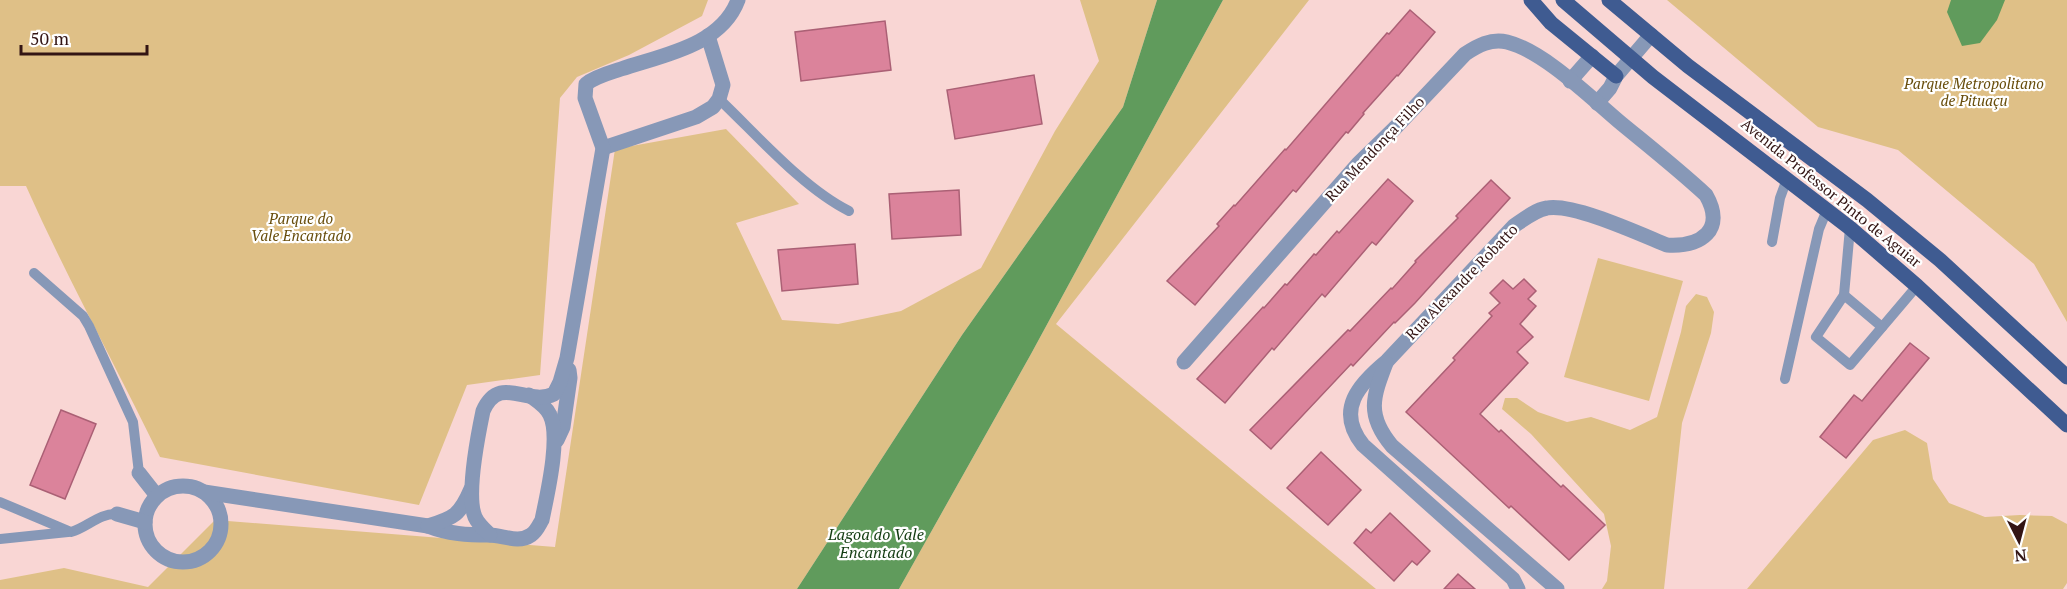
<svg xmlns="http://www.w3.org/2000/svg" width="2067" height="589" font-family="'PT Serif',serif">
	<rect width="100%" height="100%" fill="#f9d6d4"/>
	<g fill="#dfc087">
		<path d="M0 0H708L702 16 629 55 577 77 560 98 540 375 467 385 419 505 160 457C116 366 67 278 26 186H0Z"/>
		<path d="M1080 0H1157L1123 107 962 335 797 589H0V580L64 568 148 587 215 520 555 547 615 149 726 129 799 204 736 223 782 320 838 324 901 311 981 268 1055 131 1099 61Z"/>
		<path d="M1223 0H1309L1056 324 1376 589H899L1031 354Z"/>
		<path d="M1667 0H2067V322L2034 264 1898 150 1818 127Z"/>
		<path d="M1598 258 1683 281 1649 401 1564 377Z"/>
		<path d="M1696 294 1707 297 1714 312 1711 333 1682 423 1664 589H1602L1607 581 1611 546 1604 514 1531 434 1502 409 1505 398H1517L1538 412 1567 422 1591 417 1630 430 1657 417 1681 332 1686 306Z"/>
		<path d="M1905 430 1927 443 1933 479 1949 503 1985 517 2020 515 2052 516 2067 524V583L2063 589H1747L1873 440Z"/>
	</g>
	<g fill="#609b5c">
		<path d="M1157 0H1223L1031 354 899 589H797L962 335 1123 107Z"/>
		<path d="M1951 0H2005L1997 20 1980 43 1962 46 1947 12Z"/>
	</g>
	<g fill="#db839b" stroke="#ab6075" stroke-width="1.5">
		<path d="M1410 10 1435 32 1398 76 1397 75 1363 113 1364 114 1348 133 1346 132 1296 192 1293 190 1195 305 1167 281 1219 226 1217 224 1234 205 1235 206 1285 149 1286 150 1387 33 1389 34Z"/>
		<path d="M885 21 891 70 801 81 795 32Z"/>
		<path d="M1034 75 1042 124 955 139 947 90Z"/>
		<path d="M1388 179 1413 201 1376 245 1372 242 1325 297 1322 294 1274 350 1272 348 1225 403 1197 379 1263 307 1264 308 1285 284 1287 285 1314 254 1316 255 1337 231 1339 233Z"/>
		<path d="M1491 180 1510 198 1415 303 1395 323 1394 322 1353 366 1351 364 1271 449 1250 430 1348 330 1350 331 1391 288 1392 289 1416 262 1415 261 1458 218 1456 216Z"/>
		<path d="M959 190 961 235 892 239 889 194Z"/>
		<path d="M855 244 858 284 782 291 778 250Z"/>
		<path d="M1524 279 1536 291 1528 299 1536 306 1520 324 1533 337 1517 352 1528 363 1480 414 1499 432 1501 430 1561 487 1563 485 1605 525 1569 560 1511 506 1509 508 1406 412 1455 360 1453 358 1492 316 1489 313 1500 303 1490 293 1503 280 1513 289Z"/>
		<path d="M1910 343 1929 358 1846 458 1820 437 1854 395 1862 401Z"/>
		<path d="M61 410 96 424 65 499 30 485Z"/>
		<path d="M1321 452 1361 490 1328 525 1287 488Z"/>
		<path d="M1390 513 1430 551 1417 565 1412 561 1394 581 1354 543 1366 529 1371 533Z"/>
		<path d="M1458 574 1475 589H1444Z"/>
	</g>
	<g fill="none" stroke-linecap="round" stroke-linejoin="round">
		<g stroke="#8798b7" stroke-width="10">
			<path d="M719 99C757 135 803 188 849 211"/>
			<path d="M1850 228 1844 295 1816 337 1850 365 1917 286"/>
			<path d="M1772 242 1780 198 1787 179"/>
			<path d="M34 273 83 316 89 326 133 422 139 473"/>
			<path d="M1844 295 1882 327"/>
			<path d="M1785 379 1819 229 1827 210"/>
			<path d="M0 502 71 532C88 527 99 513 117 514"/>
			<path d="M0 539 68 532"/>
		</g>
		<g stroke="#8798b7" stroke-width="15">
			<path d="M1570 81 1592 56"/>
			<path d="M1597 103 1610 88 1616 76 1651 35"/>
			<path d="M603 148 696 117 713 107 719 99 723 85 708 36"/>
			<path d="M1184 362 1358 164 1395 128 1465 54C1477 46 1491 38 1507 42 1544 51 1592 99 1622 124 1650 147 1679 170 1706 195 1726 230 1701 247 1667 245 1640 234 1573 203 1547 208 1535 210 1524 219 1514 226L1387 361C1359 384 1335 410 1363 445L1513 579 1518 589"/>
			<path d="M1386 363C1373 397 1366 415 1392 446L1557 589"/>
			<path d="M557 440 563 427 570 378 569 370"/>
			<path d="M139 473 157 496"/>
			<circle cx="183" cy="524" r="38"/>
			<path d="M204 492 428 526C448 534 468 535 489 535 503 535 518 544 531 535 537 531 539 525 542 520 547 495 561 437 550 415 546 406 537 401 529 395"/>
			<path d="M117 514 145 522"/>
			<path d="M428 526C454 518 460 515 471 489"/>
			<path d="M490 535C485 530 478 524 475 517 466 495 478 435 483 411 500 373 527 407 554 394L560 382 567 358 603 148 585 98 586 84C596 76 609 73 621 69 662 55 721 46 738 0"/>
		</g>
		<g stroke="#3f5b91" stroke-width="15">
			<path d="M1531 0 1551 23 1616 76"/>
			<path d="M1563 0 1653 77 1850 228 1917 286 2067 425"/>
			<path d="M1609 0 1688 66 1867 200 1940 260 2067 377"/>
		</g>
	</g>
	<g text-anchor="middle" stroke-width="4.5" stroke-linejoin="round" paint-order="stroke">
		<g font-size="15" font-style="italic" fill="#674c0a" stroke="#fff">
			<text x="1974" y="89">Parque Metropolitano<tspan x="1974" dy="17">de Pituaçu</tspan></text>
			<text x="301" y="224">Parque do<tspan x="301" dy="17">Vale Encantado</tspan></text>
		</g>
		<g font-size="15" fill="#331514" stroke="#fff">
			<text transform="translate(1375 149) rotate(-47)" y="5">Rua Mendonça Filho</text>
			<text transform="translate(1831 193) rotate(39)" y="5">Avenida Professor Pinto de Aguiar</text>
			<text transform="translate(1462 282) rotate(-46)" y="5">Rua Alexandre Robatto</text>
		</g>
		<g font-size="16" font-style="italic" fill="#123c11" stroke="#fff">
			<text x="876" y="540">Lagoa do Vale<tspan x="876" dy="18">Encantado</tspan></text>
		</g>
	</g>
	<g transform="translate(2019 541) rotate(174)" stroke="#ffffff" stroke-width="4.5" paint-order="stroke">
	<path d="M0-4.5L10 22L0 15L-10 22Z" fill="#331514"/>
	<text y="-9" font-size="16" font-weight="bold" text-anchor="middle" fill="#331514">N</text>
	</g>
	<path d="M21 45v9h126v-9" fill="none" stroke="#331514" stroke-width="3"/>
	<text x="30" y="45" font-size="18" fill="#331514" stroke="#ffffff" stroke-width="4.5" paint-order="stroke">50 m</text>
</svg>
